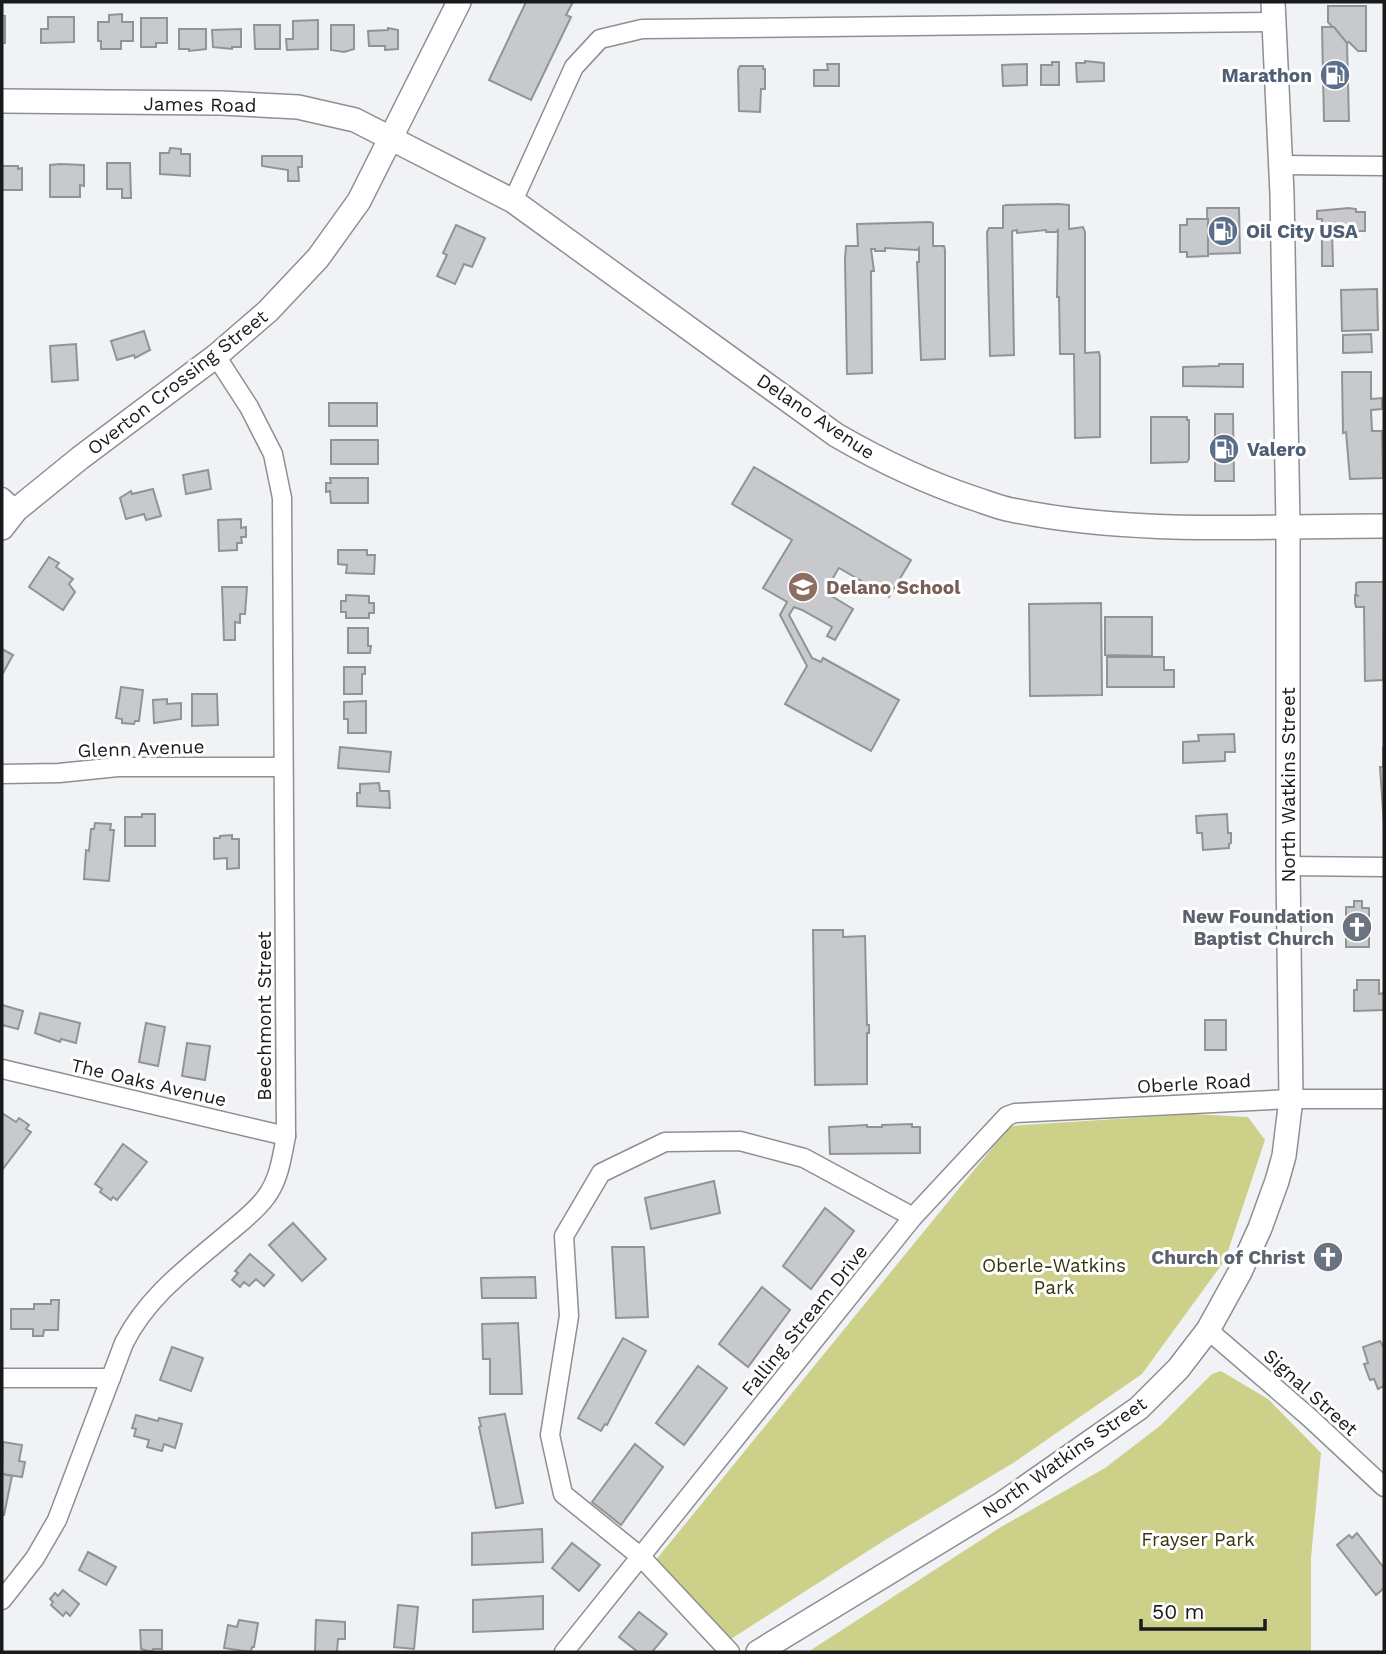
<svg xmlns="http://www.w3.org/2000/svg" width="1386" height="1654" font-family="'Work Sans',sans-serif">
	<rect width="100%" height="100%" fill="#f1f2f5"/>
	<g fill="#ccd089">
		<path d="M1194 1114 1248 1117 1265 1140 1225 1260 1142 1374 1013 1463 885 1540 731 1639 655 1561 1010 1126Z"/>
		<path d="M1221 1371 1268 1399 1321 1453 1311 1558V1652H808L1001 1527 1105 1468 1161 1425 1212 1374Z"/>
	</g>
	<g fill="#c7c9cc" stroke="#919395" stroke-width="2">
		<path d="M526 2H573L566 15 571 17 531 100 489 80Z"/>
		<path d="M1328 6H1366V51H1358L1349 42 1347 43 1328 22Z"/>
		<path d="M122 14V22H133V41H121V49H101V41H98V22H109V15Z"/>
		<rect x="2" y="16" width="3" height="27"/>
		<path d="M48 17H74V42L41 43V29H48Z"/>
		<path d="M141 18H167V43H156V47H141Z"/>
		<path d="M318 20V49L287 50 286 39H293V21Z"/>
		<path d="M254 25H280V49H255Z"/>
		<path d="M331 25H354V49L344 52 331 50Z"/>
		<path d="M1322 27H1334L1347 43 1349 121H1324Z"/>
		<path d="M388 28 398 30V49L385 50V46H369L368 31 388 30Z"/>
		<path d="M179 29H206V49L189 51V49H179Z"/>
		<path d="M241 29V47H232V49L213 47 212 30Z"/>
		<path d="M1085 61 1104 63V81L1077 82 1076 63H1085Z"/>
		<path d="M1052 62H1059V85H1041V65H1052Z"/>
		<path d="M827 64H839V86H814V70H828Z"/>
		<path d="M1027 64V85L1003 86 1002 65Z"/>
		<path d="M740 66H763V69H765V89H761L760 112 739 111 738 70Z"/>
		<path d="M170 148 181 149V154H190V176L160 174V153H169Z"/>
		<path d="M262 156H302V167H298L299 181H288V170L262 166Z"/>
		<path d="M107 163H130L131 198H122V189H107Z"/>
		<path d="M60 164 84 165V186L80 185V197H50V165Z"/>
		<path d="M2 166H18V169L22 168V190H2Z"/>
		<path d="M1058 204 1069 205V229L1083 227 1085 232V353L1099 352 1100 357V437L1075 438 1074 354H1060L1059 297H1057L1058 230 1056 232H1046V230L1017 233V230L1012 231 1014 355 990 356 987 232 989 228H1003V206L1006 205Z"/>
		<path d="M1207 208H1239L1240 253 1208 254Z"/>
		<path d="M1349 208 1356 209V212H1365V231H1332L1333 266H1322V219H1317V211Z"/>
		<path d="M1187 219H1208V256L1187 257V252H1180V225H1187Z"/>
		<path d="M930 222 933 223V246H944L945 250V359L921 360 917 262H919V248L917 250 885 248V251H875V249H871L874 271H871L872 373 847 374 845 259 846 246H858L857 224Z"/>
		<path d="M456 225 485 238 472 267 464 264 455 284 437 276 447 255 443 253Z"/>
		<path d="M1377 289 1378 330 1342 331 1341 290Z"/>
		<path d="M144 331 150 350 135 358 134 355 117 360 111 341Z"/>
		<path d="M1371 334 1372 352 1343 353V335Z"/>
		<path d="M76 344 78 380 52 382 50 346Z"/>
		<path d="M1219 364H1243V387L1183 386V367L1219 366Z"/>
		<path d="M1342 372H1371V399L1382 398V409L1371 410 1372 431H1382L1383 478 1350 479 1346 432 1343 433Z"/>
		<rect x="329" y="403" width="48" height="23"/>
		<path d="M1215 414H1233L1234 481H1215Z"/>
		<path d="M1151 417H1187V420H1189V459L1187 462 1151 463Z"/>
		<rect x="331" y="440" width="47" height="24"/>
		<path d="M754 467 911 560 889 597 839 568 837 571 825 592 853 609 835 640 827 636 832 627 802 610 794 607 789 615 812 658 821 662 823 658 899 700 871 751 785 704 807 666 780 615 787 602 763 588 792 540 732 504Z"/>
		<path d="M208 470 211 489 186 494 183 475Z"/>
		<path d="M330 478H368V503H331L330 491 326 492V483H331Z"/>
		<path d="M153 489 161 516 146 520 144 514 126 519 120 498 131 491 132 494Z"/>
		<path d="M241 519V528L246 527V537H241L242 543H237V550L219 551 218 520Z"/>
		<path d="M338 550H367V555H375L374 574 346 573 347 565 338 564Z"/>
		<path d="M49 557 59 563 56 567 73 579 69 584 75 592 63 610 29 587Z"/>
		<path d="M1359 582H1384L1383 680 1365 681 1364 607H1356L1355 603V595L1359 596 1356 595V583Z"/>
		<path d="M222 587H247L245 614H240V623L235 622V640H224Z"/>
		<path d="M346 595 369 596V603H374V613H369V618H346V612H341V601H346Z"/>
		<path d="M1101 603 1102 695 1030 696 1029 604Z"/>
		<path d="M1105 617H1152V656L1105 655Z"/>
		<path d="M348 628H368V646H371L370 653H348Z"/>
		<path d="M2 649 13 655 2 675Z"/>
		<path d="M1107 657H1164V670H1174V687H1107Z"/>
		<path d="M344 667H365V674H362V694H344Z"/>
		<path d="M121 687 143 690 139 721H135L134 724 122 723V719L116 718Z"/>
		<path d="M192 694H217L218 725 192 726Z"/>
		<path d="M167 699V704L181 703V719L154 723 153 700Z"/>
		<path d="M366 701V733H348V719H344V702Z"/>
		<path d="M1234 734 1235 752H1225V761L1183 763V742L1199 741 1198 735Z"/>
		<path d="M340 747 391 752 389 772 338 768Z"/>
		<path d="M1383 748H1384V826L1380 767H1383Z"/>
		<path d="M379 783 380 791H389L390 808 357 806V793H360V784Z"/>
		<path d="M142 814H155V846H125V817H142Z"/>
		<path d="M1227 814 1228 833H1231V843L1229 844V848L1203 850 1202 833H1197L1196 816Z"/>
		<path d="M95 823 111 824 110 830H114L109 881 84 879 86 850 89 851 91 829H94Z"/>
		<path d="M232 835V839H239V868L227 869V858L214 859V838H220V836Z"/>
		<path d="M1354 901H1362V908H1369V947H1346V907H1354Z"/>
		<path d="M813 930H843V937L865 936 867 1025H869V1033H867V1084L815 1085Z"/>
		<path d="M1357 980H1379V994L1384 993V1010L1354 1011V990H1357Z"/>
		<path d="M2 1005 23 1011 18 1029 2 1025Z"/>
		<path d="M40 1013 80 1023 76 1043 61 1039 60 1042 35 1033Z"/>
		<rect x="1205" y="1020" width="21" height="30"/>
		<path d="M146 1023 165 1027 158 1066 139 1062Z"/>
		<path d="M187 1043 210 1046 205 1080 182 1076Z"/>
		<path d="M2 1113 16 1122 19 1118 29 1125 26 1129 31 1132 2 1170Z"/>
		<path d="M912 1124V1127H920V1153L830 1154 829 1127 867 1125V1127H882V1125Z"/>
		<path d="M123 1144 147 1162 117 1200 113 1197 111 1200 100 1192 102 1189 95 1184Z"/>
		<path d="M714 1181 720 1213 651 1229 645 1198Z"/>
		<path d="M825 1208 854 1231 811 1289 783 1266Z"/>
		<path d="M293 1223 326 1259 302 1281 269 1245Z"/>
		<path d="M612 1247H644L648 1317 616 1318Z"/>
		<path d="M250 1254 274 1275 264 1286 256 1279 249 1286 244 1282 240 1287 232 1280 238 1273 235 1271Z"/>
		<path d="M535 1277 536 1298H482L481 1278Z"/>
		<path d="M762 1287 790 1310 748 1367 719 1344Z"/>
		<path d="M51 1300H59L58 1330H44L43 1336H33V1329H11V1309H34V1304H51Z"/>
		<path d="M518 1323 522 1394H490V1359H483L482 1324Z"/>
		<path d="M623 1338 646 1351 607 1425 605 1424 601 1431 578 1418Z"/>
		<path d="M1380 1341 1384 1348V1386L1378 1389 1374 1379 1370 1380 1364 1364 1368 1363 1363 1347Z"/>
		<path d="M172 1347 203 1358 191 1391 160 1380Z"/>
		<path d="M698 1366 727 1388 684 1445 656 1423Z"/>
		<path d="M505 1414 523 1503 496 1508 479 1427 481 1426 479 1418Z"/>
		<path d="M136 1415 158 1421 159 1418 182 1424 175 1448 164 1444 162 1451 147 1447 149 1440 134 1436 136 1429 132 1428Z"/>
		<path d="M3 1442 22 1445 19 1461 25 1462 22 1477 2 1474Z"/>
		<path d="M635 1444 663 1467 621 1525 592 1502Z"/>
		<path d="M2 1474 12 1476 4 1515H2Z"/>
		<path d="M542 1529 543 1562 472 1565V1533Z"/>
		<path d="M1357 1533 1384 1568V1588L1376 1595 1337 1545 1349 1535 1352 1538Z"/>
		<path d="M572 1543 600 1565 579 1591 552 1568Z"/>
		<path d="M88 1552 116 1567 106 1585 79 1570Z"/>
		<path d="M63 1590 79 1604 70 1616 66 1612 63 1616 51 1605 53 1602 50 1599 55 1593 58 1596Z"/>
		<path d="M543 1596V1629L473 1632V1600Z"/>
		<path d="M398 1605 418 1607 414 1649 394 1647Z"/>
		<path d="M639 1612 667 1634 652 1652H638L619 1637Z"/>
		<path d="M239 1620 258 1623 254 1647H252L251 1652 224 1648 228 1625 237 1627Z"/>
		<path d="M316 1620 345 1622V1639H338L337 1652H315Z"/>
		<path d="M140 1630H162V1649H153L152 1652 141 1649Z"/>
	</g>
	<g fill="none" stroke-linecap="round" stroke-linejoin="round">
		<g stroke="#8d8f92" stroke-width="21">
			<g id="minor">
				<path d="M1281 165 1384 166"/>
				<path d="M513 201 574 67 600 39 642 29 1274 22"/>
				<path d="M2 497 16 510"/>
				<path d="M2 774 59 773 118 767H283"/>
				<path d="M1288 866 1384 867"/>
				<path d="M2 1069 286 1136"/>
				<path d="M1208 1330 1310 1418 1384 1487"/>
				<path d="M2 1378H111"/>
				<path d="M2 1600 35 1558 57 1520 124 1343C147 1297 188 1267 227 1234 240 1223 256 1211 266 1197 279 1180 282 1157 286 1136L282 498 273 454 249 407 216 356"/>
				<path d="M564 1652 913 1217 1007 1116 1015 1113 1291 1099H1384"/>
				<path d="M730 1652 641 1557 563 1494 550 1435 569 1316 564 1236 601 1173 665 1142 740 1141 804 1158 913 1217"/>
			</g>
		</g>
		<g stroke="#8d8f92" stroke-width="26">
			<g id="major">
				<path d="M2 101 221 103 298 107 355 120 513 201 836 435C881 461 927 483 976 499 988 503 1000 508 1012 510 1129 535 1265 526 1384 526"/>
				<path d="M2 528 16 510 80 458 216 356 268 311 318 258 359 201 459 2"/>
				<path d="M758 1652 1003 1503 1139 1408 1178 1369 1208 1330 1240 1272 1260 1228 1277 1181 1284 1156 1291 1099 1288 866V526L1282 194 1273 2"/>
			</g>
		</g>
		<use href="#minor" stroke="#fff" stroke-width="18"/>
		<use href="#major" stroke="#fff" stroke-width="23"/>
	</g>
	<defs>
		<g id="fuel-disc" transform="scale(1.575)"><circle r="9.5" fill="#5c6f8a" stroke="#fff"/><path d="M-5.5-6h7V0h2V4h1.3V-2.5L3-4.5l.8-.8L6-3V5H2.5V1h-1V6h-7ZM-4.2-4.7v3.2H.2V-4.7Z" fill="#fff"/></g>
		<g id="school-disc" transform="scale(1.575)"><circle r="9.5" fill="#8d6e63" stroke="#fff"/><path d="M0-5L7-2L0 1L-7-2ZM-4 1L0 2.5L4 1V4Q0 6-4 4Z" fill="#fff"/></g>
		<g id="church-disc" transform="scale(1.575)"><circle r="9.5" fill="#6b7280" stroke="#fff"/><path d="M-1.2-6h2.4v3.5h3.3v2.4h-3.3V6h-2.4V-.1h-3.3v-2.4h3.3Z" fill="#fff"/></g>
	</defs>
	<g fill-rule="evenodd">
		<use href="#fuel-disc" x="1335" y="75"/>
		<use href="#fuel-disc" x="1223" y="231"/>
		<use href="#fuel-disc" x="1224" y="449"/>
		<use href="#school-disc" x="803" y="587"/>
		<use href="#church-disc" x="1357" y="927"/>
		<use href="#church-disc" x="1328" y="1257"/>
	</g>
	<g text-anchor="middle" stroke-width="6" stroke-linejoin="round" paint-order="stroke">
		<g font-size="19" font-weight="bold" fill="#4e5e75" stroke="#fff" text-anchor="start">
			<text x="1312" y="82" text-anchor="end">Marathon</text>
			<text x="1246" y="238">Oil City USA</text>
			<text x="1247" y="456">Valero</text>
		</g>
		<g font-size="19" fill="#191a1b" stroke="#fff">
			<text transform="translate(200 104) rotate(1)" y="7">James Road</text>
			<text transform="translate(177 382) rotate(-38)" y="7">Overton Crossing Street</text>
			<text transform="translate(816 416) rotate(34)" y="7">Delano Avenue</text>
			<text transform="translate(141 748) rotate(-2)" y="7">Glenn Avenue</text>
			<text transform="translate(1288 785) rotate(-90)" y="7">North Watkins Street</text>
			<text transform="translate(264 1016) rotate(-90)" y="7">Beechmont Street</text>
			<text transform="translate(149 1082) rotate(13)" y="7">The Oaks Avenue</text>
			<text transform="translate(1194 1083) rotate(-3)" y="7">Oberle Road</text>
			<text transform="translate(804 1320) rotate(-51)" y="7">Falling Stream Drive</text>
			<text transform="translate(1311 1392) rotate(42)" y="7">Signal Street</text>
			<text transform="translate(1064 1457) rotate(-35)" y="7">North Watkins Street</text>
		</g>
		<g font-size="19" font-weight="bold" fill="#785e54" stroke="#fff" text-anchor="start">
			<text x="826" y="594">Delano School</text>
		</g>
		<g font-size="19" font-weight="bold" fill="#5b616d" stroke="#fff" text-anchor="end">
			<text x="1334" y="923">New Foundation<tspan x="1334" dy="22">Baptist Church</tspan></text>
			<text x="1305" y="1264">Church of Christ</text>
		</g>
		<g font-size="19" fill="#36370c" stroke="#fff">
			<text x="1054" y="1272">Oberle-Watkins<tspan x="1054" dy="22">Park</tspan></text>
			<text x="1198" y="1546">Frayser Park</text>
		</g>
	</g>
	<rect width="1386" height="1654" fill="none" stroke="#191a1b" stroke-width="7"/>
	<path d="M1141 1619v10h124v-10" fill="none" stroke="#191a1b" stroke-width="3.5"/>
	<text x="1152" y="1619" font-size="21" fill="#191a1b" stroke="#ffffff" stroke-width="5" paint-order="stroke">50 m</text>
</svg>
